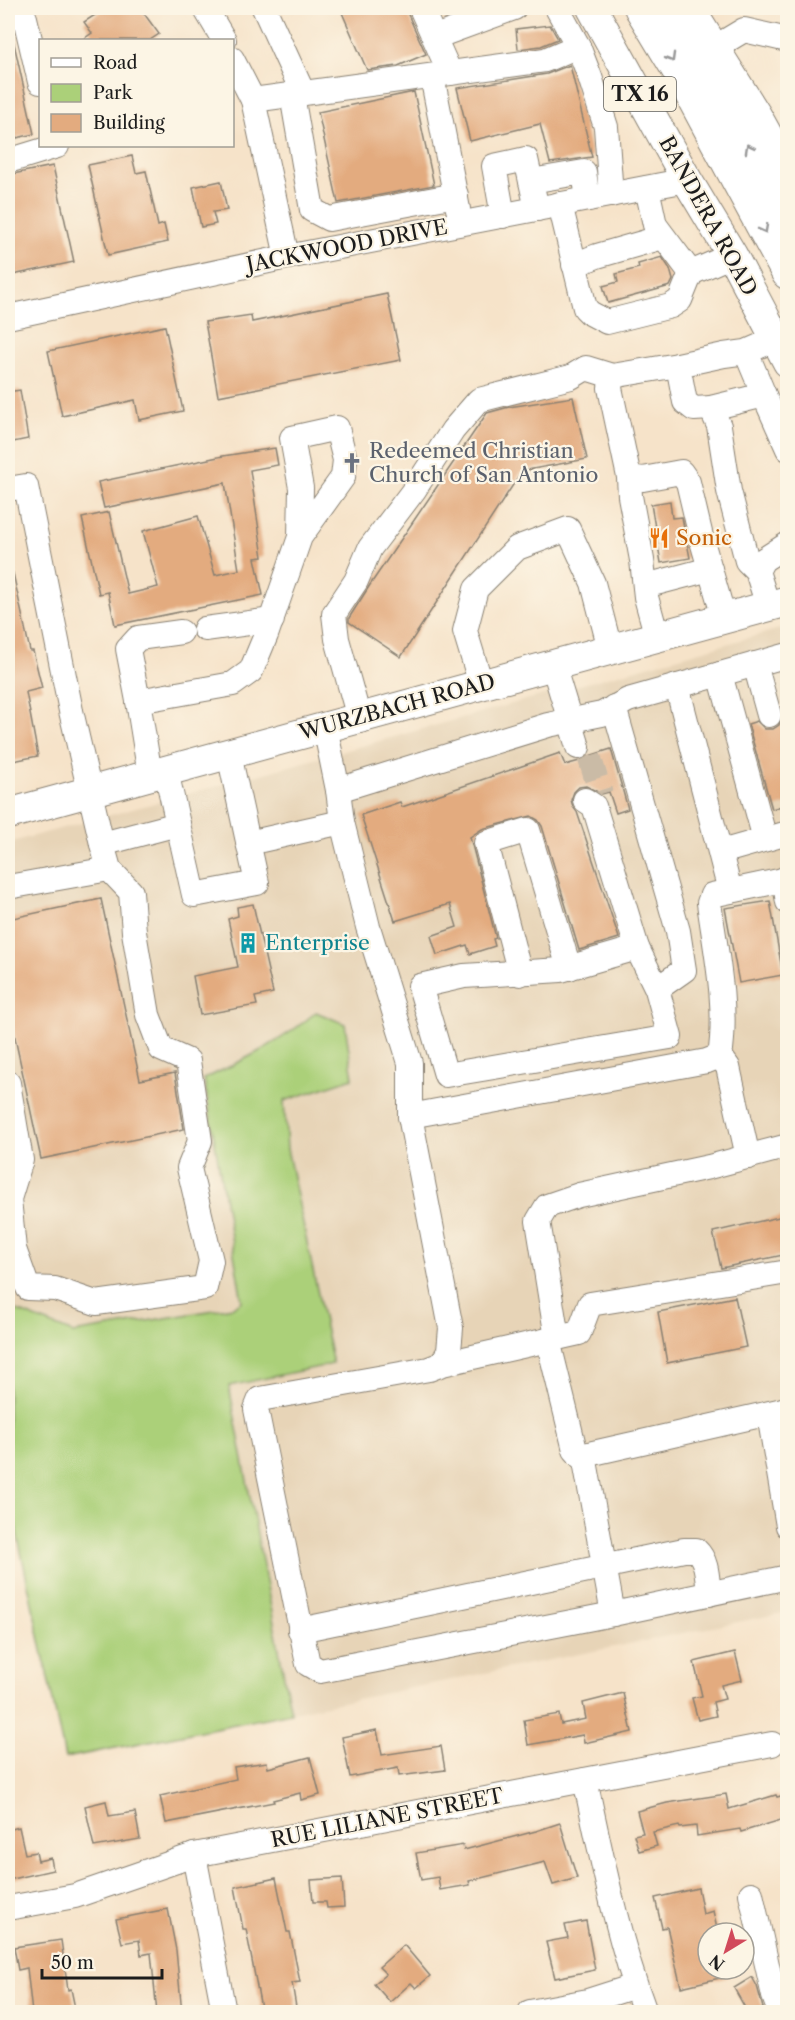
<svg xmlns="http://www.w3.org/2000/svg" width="795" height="2020" font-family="'Libre Caslon Text',serif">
	<rect width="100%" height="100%" fill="#fcf5e5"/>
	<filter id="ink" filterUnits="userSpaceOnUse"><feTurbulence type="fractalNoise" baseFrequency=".0167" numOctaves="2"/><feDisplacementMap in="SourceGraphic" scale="12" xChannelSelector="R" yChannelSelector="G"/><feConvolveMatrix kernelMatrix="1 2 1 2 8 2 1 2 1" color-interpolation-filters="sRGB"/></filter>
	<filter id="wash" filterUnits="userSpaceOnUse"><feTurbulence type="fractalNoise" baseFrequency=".008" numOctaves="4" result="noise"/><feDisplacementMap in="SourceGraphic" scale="24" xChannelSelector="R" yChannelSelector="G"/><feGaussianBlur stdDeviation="1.35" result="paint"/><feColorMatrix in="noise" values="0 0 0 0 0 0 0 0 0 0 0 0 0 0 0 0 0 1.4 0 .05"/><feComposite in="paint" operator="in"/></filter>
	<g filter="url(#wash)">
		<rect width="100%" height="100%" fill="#f6e3c9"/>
		<path fill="#e7d4b7" d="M787 627V1612L65 1758 8 1491V843L254 776Z"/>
		<path fill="#abd079" stroke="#64764a" stroke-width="1.5" d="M316 1012 345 1024 353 1078 284 1101 287 1149 333 1364 229 1386 291 1713 65 1758 8 1491V1307L73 1333 233 1307 242 1301 204 1079C244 1060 283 1041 316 1012Z"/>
		<g id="blocks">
			<g fill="#e3ab7f">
				<path d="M106 8H140L159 34 150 40H82L92 33 84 22Z"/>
				<path d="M340 8H405L426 54 398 66 367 70Z"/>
				<path d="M550 25 558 39 541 46 518 49 516 29Z"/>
				<path d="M13 39 34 134 8 140V40Z"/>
				<path d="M570 65 592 157 550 163 540 124 470 141 457 88 547 74Z"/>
				<path d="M414 92 434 185 338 203 318 112Z"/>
				<path d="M132 156 136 173 146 171 158 226 164 224 168 242 108 255 88 165Z"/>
				<path d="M53 166 74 262 8 276V175Z"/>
				<path d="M221 181 227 210 213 212 216 224 201 227 193 187Z"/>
				<path d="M662 257 670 269 673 280 670 286 608 303 603 286 618 282 616 274 639 268 638 264Z"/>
				<path d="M387 294 401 360 218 396 205 322 251 315 252 322Z"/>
				<path d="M165 326 183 411 139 420 135 400 62 416 48 351Z"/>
				<path d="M20 390 28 439 8 443V392Z"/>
				<path d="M573 397 587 459 522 471 401 657 349 622V618L370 585 487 413 509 407Z"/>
				<path d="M275 448 278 465 250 470 263 557 255 558 263 595 115 625 108 592 99 594 82 518 109 512 128 594 158 587 143 531 198 516 215 575 239 570 225 483 104 508 98 482 223 456Z"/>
				<path d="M670 501 672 518 682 517 690 558 661 563 651 504Z"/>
				<path d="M8 573H13L30 651H33L42 688 26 692 38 756 8 762Z"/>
				<path d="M788 711V804L772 809 748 724 757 721 765 729H773L779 725 783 713Z"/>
				<path d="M611 749 628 809 616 813 609 792 602 794 586 786 579 787 574 792 571 800 573 807 577 812 619 938 579 950 542 826 538 820 531 816 482 829 470 837 496 938 493 939 495 946 470 954 467 945 437 955 431 936 457 927 450 904 395 921 361 815 400 802 402 807 560 753 565 765 583 760 589 756Z"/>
				<path d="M101 899 140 1080 175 1073 184 1129 41 1159 8 1005V919Z"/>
				<path d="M770 901 783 975 739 983 725 908Z"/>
				<path d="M253 904 273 993 255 997 257 1005 200 1015 193 976 238 967 228 919 238 916 237 907Z"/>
				<path d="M788 1215V1254L721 1268 713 1232Z"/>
				<path d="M735 1297 746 1347 667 1363 658 1312Z"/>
				<path d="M735 1652 742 1680 721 1685 725 1699 713 1702 716 1716 698 1720 692 1698 702 1696 694 1662Z"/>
				<path d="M623 1693 632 1732 584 1743 583 1735 528 1745 524 1720 559 1714 561 1724 586 1719 583 1703Z"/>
				<path d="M377 1730 382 1755 441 1746 445 1770 399 1776 398 1768 350 1777 342 1737Z"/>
				<path d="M310 1757 320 1795 301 1800 300 1793 273 1800 274 1802 166 1823 160 1796 236 1779 234 1767 267 1762 268 1768Z"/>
				<path d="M726 1794 729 1809 776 1795 777 1797 788 1794V1818L741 1832 740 1829 697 1836 696 1826 680 1828 679 1826 653 1832 657 1846 639 1851 634 1835 643 1833 637 1811 667 1803Z"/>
				<path d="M106 1801 109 1816 135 1812 140 1839 94 1847 85 1806Z"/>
				<path d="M560 1823 577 1878 553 1885 545 1862 469 1881 470 1885 440 1890 438 1877 421 1880 416 1853 463 1845 464 1850 536 1831Z"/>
				<path d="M19 1827 25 1854 36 1852 38 1861 51 1858 53 1870 8 1880V1830Z"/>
				<path d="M276 1878 287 1932H290L300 1982 292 1983 297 2013H262L246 1929H243L235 1887Z"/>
				<path d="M342 1878 344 1907 327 1908 326 1902H313L311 1880Z"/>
				<path d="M698 1888 703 1914 713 1911 718 1933H708V1969H737V1974L681 1987 667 1927 662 1928 655 1898Z"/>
				<path d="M168 1909 176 1950 182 2013H157L151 1953 141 1955 139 1940 122 1943 116 1919Z"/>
				<path d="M586 1921 595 1970 555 1978 546 1942 568 1938 565 1925Z"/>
				<path d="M61 1940 68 1990 71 1989 76 2013H32L27 1968 18 1970 14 1947Z"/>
				<path d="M404 1945 430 1976 416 1988 411 1983 390 2002 374 1984 386 1974 379 1967Z"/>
				<path d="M752 1977 757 1986 763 2008 757 2013H748L734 1988Z"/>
			</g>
		</g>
	</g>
	<g filter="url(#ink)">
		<use href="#blocks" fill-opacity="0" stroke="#898072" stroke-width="1.5"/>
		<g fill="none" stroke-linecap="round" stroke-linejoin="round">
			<path stroke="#cabba6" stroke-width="24" stroke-dasharray="24 12" stroke-linecap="butt" d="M589 756 601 794"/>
			<g stroke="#898072" stroke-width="26">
				<g id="minor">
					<path d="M13 8 25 18 40 82"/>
					<path d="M205 8 224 40"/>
					<path d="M264 8 303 93"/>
					<path d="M421 8 450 73"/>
					<path d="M557 8 578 46 590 77 606 127 611 195"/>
					<path d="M435 37 514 8"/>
					<path d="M714 48 744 30 788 40"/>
					<path d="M232 59 253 100 287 257"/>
					<path d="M432 76 458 209"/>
					<path d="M292 95 312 210 329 219 456 195"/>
					<path d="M253 100 545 60 578 46"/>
					<path d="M8 161 57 146"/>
					<path d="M531 181 584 172 588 199"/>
					<path d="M647 188 655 225 691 273"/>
					<path d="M560 204 585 308 590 313 607 322 671 306 680 300 691 273 732 255"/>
					<path d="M503 216 494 166 526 159 537 209"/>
					<path d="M574 265 597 256 663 237"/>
					<path d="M8 317 287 257 687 180"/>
					<path d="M746 352 764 395 711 408 694 409 685 402 678 365 724 355 746 352 776 339"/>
					<path d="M678 365 612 376 610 388 629 477 643 479 681 472 688 482 702 541 724 618"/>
					<path d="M764 395 788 449"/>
					<path d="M711 408 719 426 729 491 747 561 757 571"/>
					<path d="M629 477 630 496 642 560 646 597 657 637"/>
					<path d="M8 489 26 486 71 711 102 844 178 824"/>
					<path d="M645 586 710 569"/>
					<path d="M768 606 757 571 763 560 788 544"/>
					<path d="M205 629 272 620"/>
					<path d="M755 664 769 715"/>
					<path d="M553 665 578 747"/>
					<path d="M720 674 765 839"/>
					<path d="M481 684 465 631 476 589 517 548 568 529 593 583 610 649"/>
					<path d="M677 686 730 891"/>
					<path d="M138 701 128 649 138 638 181 632"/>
					<path d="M359 718 337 639 334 614 356 581 370 548 414 490 453 430 479 400 571 377 586 368 612 376"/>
					<path d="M325 727 338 790 342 822 368 927 410 1063V1116L451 1328 449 1351 442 1364 429 1369 260 1399 256 1409 308 1664 320 1671 613 1614 788 1577"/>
					<path d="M166 771 194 895 257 883 229 754"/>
					<path d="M150 775 138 701 233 684 251 671 266 635 300 537 301 488 292 438 337 428 345 460 343 477 300 537"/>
					<path d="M338 790 548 725 602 714 628 700 788 655"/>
					<path d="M585 800 594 806 637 948 561 970 464 976 420 986 446 1075 670 1037 657 989 684 970 678 931 614 707"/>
					<path d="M248 843 342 822"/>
					<path d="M721 852 788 833"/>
					<path d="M784 879 788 902"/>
					<path d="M8 887 109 869"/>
					<path d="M637 948 657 989"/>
					<path d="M520 974 486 843 528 830 569 968"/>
					<path d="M720 1056 728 1067 748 1157"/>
					<path d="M8 1083 21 1160 9 1199 14 1249 28 1288 55 1289 96 1303 205 1288 211 1261 189 1168 200 1141 188 1061 161 1049 148 1015 134 932 131 892 109 869 102 844"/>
					<path d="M410 1116 707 1061 720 1056C728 1008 716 952 709 903L712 895 788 879"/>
					<path d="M557 1338 538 1221 547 1206 579 1195 709 1167 788 1146"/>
					<path d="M548 1340 575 1450 585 1461 613 1614"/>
					<path d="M442 1364 579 1333 590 1304 788 1272"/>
					<path d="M788 1409 783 1410 771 1426 788 1526"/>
					<path d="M580 1456 783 1410"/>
					<path d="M300 1630 684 1550H696C708 1561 707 1579 709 1594"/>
					<path d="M585 1780C602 1858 617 1937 645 2012"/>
					<path d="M194 1855 224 2012"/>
					<path d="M751 1894 774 1996 780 2012"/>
					<path d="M8 1908 75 1896 194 1855 772 1744"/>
					<path d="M530 2012 588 2001 635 1986"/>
				</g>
			</g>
			<g stroke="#898072" stroke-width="32">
				<g id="major">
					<path d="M592 8 687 180 732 255 788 362"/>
					<path d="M689 8 756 115 788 173"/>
					<path d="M8 814 788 601"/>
				</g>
			</g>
			<g stroke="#898072" stroke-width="35">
				<g id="highway">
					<path d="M641 8 679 71 788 273"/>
					<path d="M670 8 788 218"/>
				</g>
			</g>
			<use href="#minor" stroke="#fff" stroke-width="24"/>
			<use href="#major" stroke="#fff" stroke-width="30"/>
			<use href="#highway" stroke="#fff" stroke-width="33"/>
		</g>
		<defs><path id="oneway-chevron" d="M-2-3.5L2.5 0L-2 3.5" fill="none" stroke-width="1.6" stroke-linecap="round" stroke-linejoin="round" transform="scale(1.5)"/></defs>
		<g stroke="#999">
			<use href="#oneway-chevron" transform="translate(671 58) rotate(60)"/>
			<use href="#oneway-chevron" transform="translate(749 148) rotate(-119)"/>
			<use href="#oneway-chevron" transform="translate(764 229) rotate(62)"/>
		</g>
	</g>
	<defs>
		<g id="church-bare" transform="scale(1.62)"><path d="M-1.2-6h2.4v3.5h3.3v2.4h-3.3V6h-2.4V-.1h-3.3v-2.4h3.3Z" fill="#6b7280" stroke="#fcf5e5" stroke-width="2.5" paint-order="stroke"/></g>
		<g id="restaurant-bare" transform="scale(1.62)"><path d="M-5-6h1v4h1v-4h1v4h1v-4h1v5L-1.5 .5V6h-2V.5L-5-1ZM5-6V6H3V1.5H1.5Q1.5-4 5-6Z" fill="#e8710a" stroke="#fcf5e5" stroke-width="2.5" paint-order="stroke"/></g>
		<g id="building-bare" transform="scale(1.62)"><path d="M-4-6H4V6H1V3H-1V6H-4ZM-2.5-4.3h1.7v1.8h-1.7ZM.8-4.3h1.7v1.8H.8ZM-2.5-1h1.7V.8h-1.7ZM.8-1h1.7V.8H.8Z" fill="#0f9aa8" stroke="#fcf5e5" stroke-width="2.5" paint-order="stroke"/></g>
	</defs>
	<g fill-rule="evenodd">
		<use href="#church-bare" x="352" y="463"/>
		<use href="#restaurant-bare" x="659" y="538"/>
		<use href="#building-bare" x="248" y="943"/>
	</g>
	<g text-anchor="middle" stroke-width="4.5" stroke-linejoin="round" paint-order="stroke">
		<rect fill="#fcf5e5" stroke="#5f5d58" stroke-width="1.5" x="604" y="77" width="72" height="34" rx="4.5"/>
		<g font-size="20" font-weight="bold" fill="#1c1c1c">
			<text x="640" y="101">TX 16</text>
		</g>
		<g font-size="21" fill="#1c1c1c" stroke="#fcf5e5">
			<text transform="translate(708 216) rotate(61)" y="7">BANDERA ROAD</text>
			<text transform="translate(347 246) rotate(-11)" y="7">JACKWOOD DRIVE</text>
			<text transform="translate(397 707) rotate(-15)" y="7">WURZBACH ROAD</text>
			<text transform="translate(387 1818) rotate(-11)" y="7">RUE LILIANE STREET</text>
		</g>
		<g font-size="21" fill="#5b616d" stroke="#fcf5e5" text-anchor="start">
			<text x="369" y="458">Redeemed Christian<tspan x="369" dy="24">Church of San Antonio</tspan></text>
		</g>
		<g font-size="21" fill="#c56008" stroke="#fcf5e5" text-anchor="start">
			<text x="676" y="545">Sonic</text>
		</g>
		<g font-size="21" fill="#0d838f" stroke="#fcf5e5" text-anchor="start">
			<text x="265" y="950">Enterprise</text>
		</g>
	</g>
	<rect width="795" height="2020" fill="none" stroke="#fcf5e5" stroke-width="30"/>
	<rect x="39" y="39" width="195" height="108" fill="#fcf5e5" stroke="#a29e95" stroke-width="1.5"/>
	<rect x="51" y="58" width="30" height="9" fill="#ffffff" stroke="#a29e95" stroke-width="1.5"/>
	<text x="93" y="69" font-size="18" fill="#1c1c1c">Road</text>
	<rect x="51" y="84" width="30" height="18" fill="#abd079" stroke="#a29e95" stroke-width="1.5"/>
	<text x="93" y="99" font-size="18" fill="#1c1c1c">Park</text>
	<rect x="51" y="114" width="30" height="18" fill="#e3ab7f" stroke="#a29e95" stroke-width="1.5"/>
	<text x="93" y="129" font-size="18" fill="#1c1c1c">Building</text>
	<g transform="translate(726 1951) rotate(218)"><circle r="28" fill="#fcf5e5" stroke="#a29e95" stroke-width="1.5"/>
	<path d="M0-4.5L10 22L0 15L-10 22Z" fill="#d1495b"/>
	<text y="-9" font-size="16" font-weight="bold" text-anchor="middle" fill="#1c1c1c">N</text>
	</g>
	<path d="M42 1969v9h120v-9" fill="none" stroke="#1c1c1c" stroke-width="3"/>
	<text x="51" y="1969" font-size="18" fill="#1c1c1c" stroke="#fcf5e5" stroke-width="4.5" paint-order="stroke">50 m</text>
</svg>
